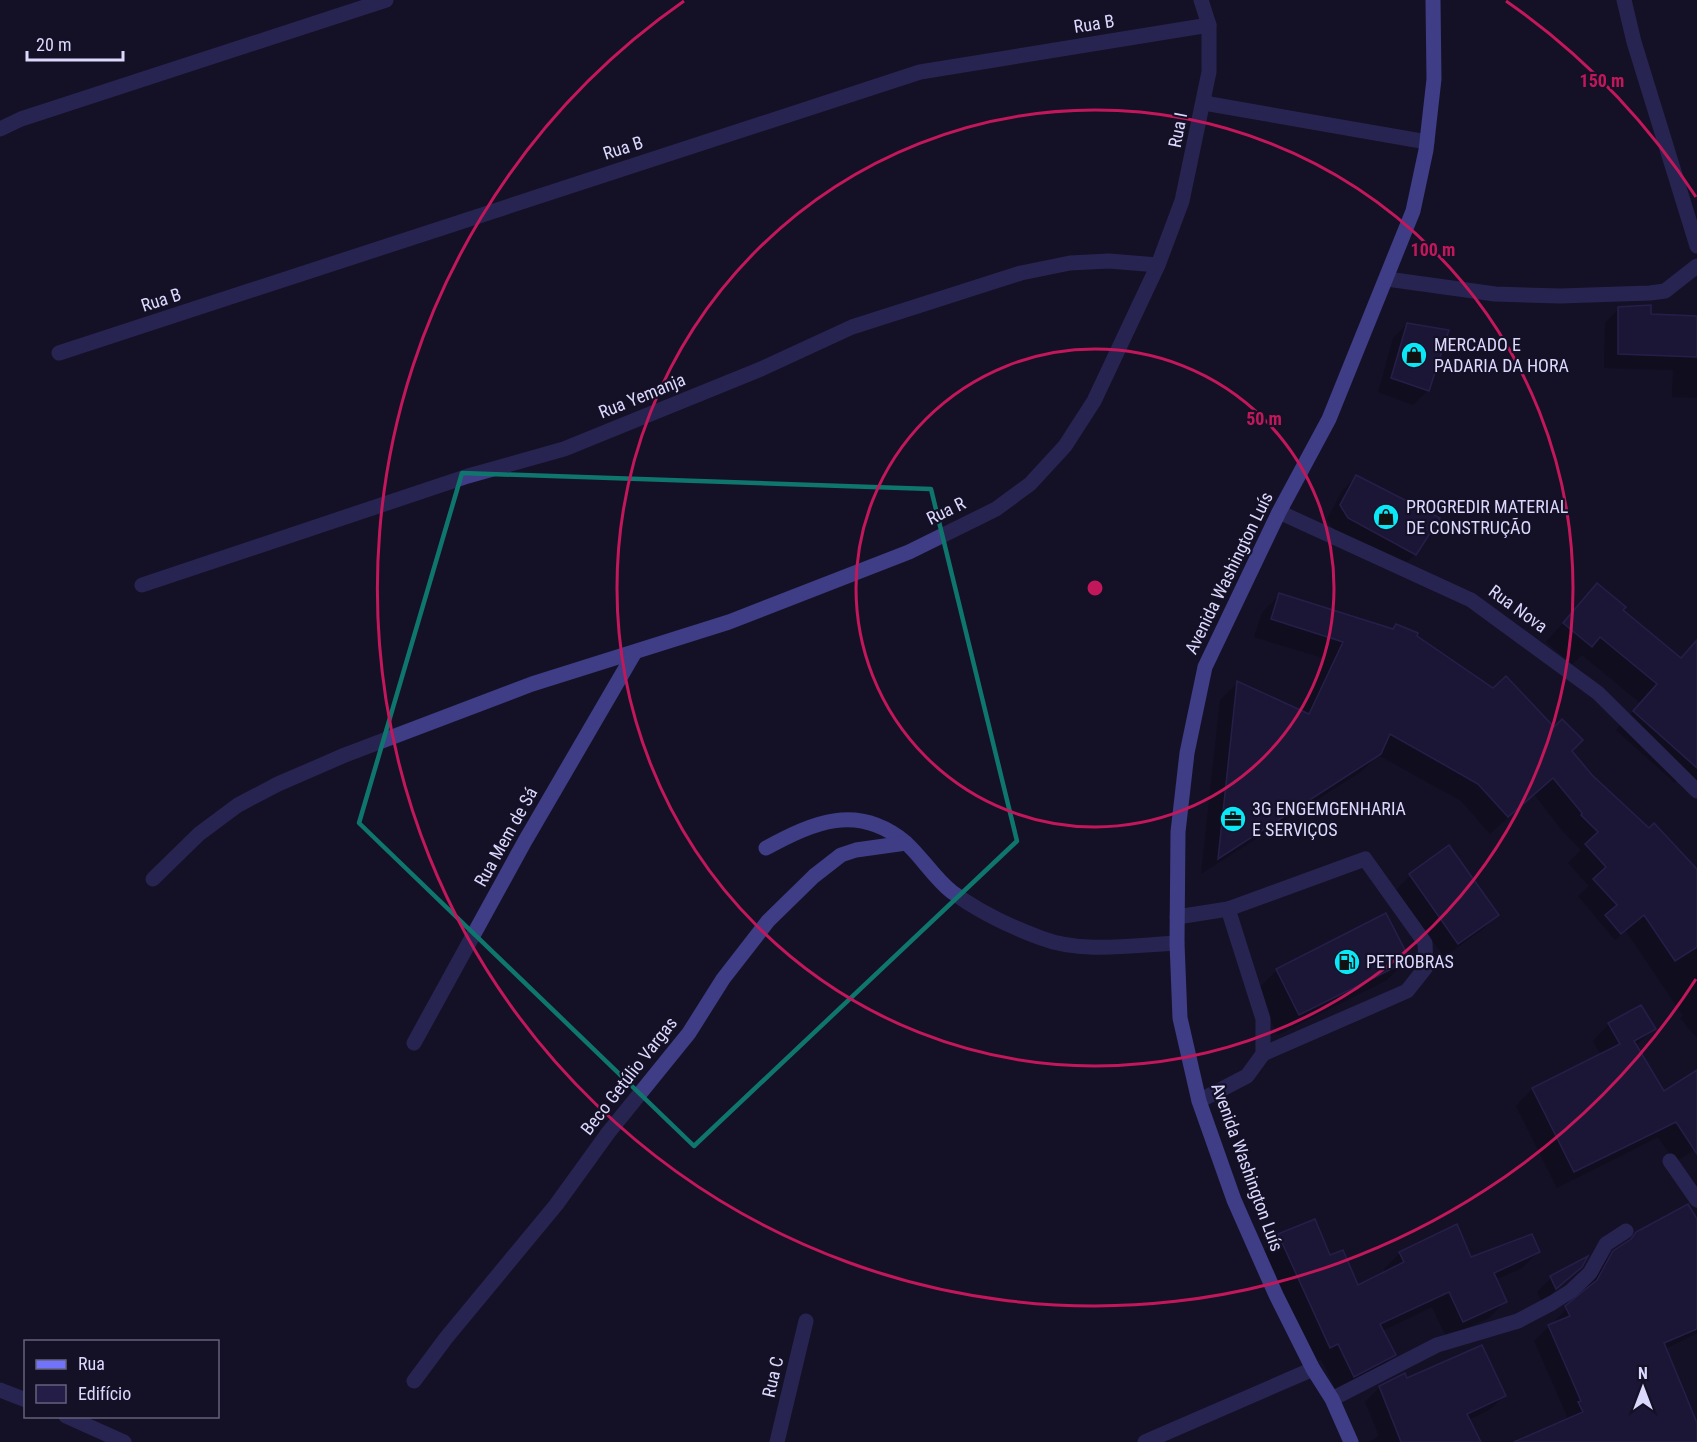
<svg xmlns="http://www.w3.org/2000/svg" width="1697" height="1442" font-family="'Roboto Condensed',sans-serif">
	<rect width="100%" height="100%" fill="#141127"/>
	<g fill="#0007">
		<path d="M1619 309 1650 315 1697 317V398L1672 397 1673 370 1604 368 1605 323Z"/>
		<path d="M1407 324 1447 331 1427 391 1413 405 1378 392 1393 338Z"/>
		<path d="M1356 477 1415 554 1401 568 1335 532 1327 519 1342 491Z"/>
		<path d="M1597 585 1621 610 1681 659 1697 662V786L1684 774 1675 783 1616 730 1640 703 1582 655 1572 664 1546 642Z"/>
		<path d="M1279 595 1392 630 1396 626 1415 636 1570 751 1591 776 1697 877V1038L1680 1018 1683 1016 1626 931 1615 940 1578 896 1589 886 1568 863 1581 850 1564 833 1534 794 1490 834 1461 801 1378 755 1362 771 1201 874 1220 700 1238 683 1302 712 1326 659 1254 637 1262 613Z"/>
		<path d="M1449 848 1497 915 1483 929 1444 957 1396 890 1410 876Z"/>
		<path d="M1408 959 1387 980 1278 1035 1256 991 1277 970Z"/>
		<path d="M1609 1024 1654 1029 1635 1046 1664 1093 1697 1075V1148L1675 1162 1658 1137 1557 1188 1516 1106 1532 1089 1601 1055 1593 1041Z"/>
		<path d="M1697 1224V1333L1665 1349 1697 1434V1442H1531L1566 1421 1567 1416 1534 1341 1585 1291 1599 1267 1636 1233Z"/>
		<path d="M1279 1236 1329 1257 1357 1287 1385 1273 1384 1269 1400 1253 1470 1259 1538 1252 1522 1268 1495 1280 1505 1302 1489 1318 1446 1337 1432 1307 1382 1331 1394 1355 1378 1371 1337 1392 1321 1359 1314 1363 1263 1252Z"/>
		<path d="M1584 1260 1566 1281 1542 1302 1537 1292 1551 1278Z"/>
		<path d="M1407 1380 1504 1396 1489 1410 1468 1420 1479 1442H1369L1379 1436 1365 1402 1380 1387Z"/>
	</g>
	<g fill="#241d48" stroke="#3b3073" stroke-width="1.5">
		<path d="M1651 305V314L1697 316V357L1618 354V307Z"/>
		<path d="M1407 323 1449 330 1429 391 1391 378Z"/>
		<path d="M1356 475 1440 518 1416 555 1348 518 1340 505Z"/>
		<path d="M1597 583 1626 607 1623 610 1681 658 1697 640V768L1633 711 1657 684 1600 637 1592 647 1563 623Z"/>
		<path d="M1279 593 1393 629 1396 624 1418 633 1417 636 1493 688 1506 676 1554 727 1562 719 1583 740 1572 751 1592 775 1649 828 1654 823 1697 869V947L1675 961 1644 915 1621 934 1605 915 1617 905 1593 879 1606 867 1585 844 1598 832 1581 815 1582 813 1553 778 1508 817 1478 784 1390 734 1381 754 1218 859 1237 681 1309 714 1343 642 1271 619Z"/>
		<path d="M1449 845 1499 915 1458 944 1409 874Z"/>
		<path d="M1386 913 1410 960 1299 1015 1276 969Z"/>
		<path d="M1641 1005 1656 1029 1634 1041 1664 1091 1697 1070V1154L1676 1122 1574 1172 1532 1088 1620 1044 1608 1023Z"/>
		<path d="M1688 1204 1697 1219V1329L1664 1343 1697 1423V1442H1514L1583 1412 1578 1402 1581 1401 1548 1325 1570 1316 1565 1306 1597 1280 1613 1251 1631 1239 1636 1232Z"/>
		<path d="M1315 1219 1330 1255 1343 1250 1358 1285 1404 1262 1399 1252 1457 1224 1471 1257 1532 1234 1540 1252 1494 1273 1507 1302 1463 1322 1449 1292 1380 1324 1396 1355 1354 1377 1338 1344 1330 1348 1278 1234Z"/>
		<path d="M1588 1256 1582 1267 1556 1289 1550 1276Z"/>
		<path d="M1482 1345 1506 1396 1467 1414 1481 1442H1401L1379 1386 1405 1373 1407 1378Z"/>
	</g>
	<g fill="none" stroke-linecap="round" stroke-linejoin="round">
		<g stroke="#3e3d85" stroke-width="15">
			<path d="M1177 917 1228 909 1365 859 1425 943 1426 967 1407 991 1263 1054"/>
			<path d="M1199 1101 1247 1076 1263 1054V1019L1228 909"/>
		</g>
		<g stroke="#3e3d85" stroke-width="15">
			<path d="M1624 0 1634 42 1697 246"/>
			<path d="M1204 103 1427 142"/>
			<path d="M0 129 21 119 386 0"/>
			<path d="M1387 279 1495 294 1560 296 1650 293 1665 291 1697 266"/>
			<path d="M59 353 920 72 1209 25"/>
			<path d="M1279 512 1471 600 1598 693 1697 791"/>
			<path d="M142 585 468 476 564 449 761 369 852 327 1021 273 1070 263 1109 261 1158 265"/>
			<path d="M766 848C814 822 857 803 905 842 922 857 934 878 952 892 978 911 1011 927 1041 938 1082 954 1134 945 1177 943"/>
			<path d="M153 879 199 834 238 805 278 784 345 755 532 684 729 622 909 552 996 509 1030 484 1065 446 1094 401 1158 265 1182 201 1209 72V25L1201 0"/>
			<path d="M414 1043 525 841 635 652"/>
			<path d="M1670 1161 1697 1200"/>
			<path d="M414 1381 446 1338 556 1205 608 1133 689 1033 723 979 768 921 814 876 841 855 856 850 906 843"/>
			<path d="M0 1390 26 1400"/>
			<path d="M1332 1399 1437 1345 1518 1321 1552 1303 1571 1291 1590 1273 1606 1244 1626 1231"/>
			<path d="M66 1416 124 1442"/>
			<path d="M777 1442 806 1321"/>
			<path d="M1145 1442 1313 1369"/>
		</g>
		<path stroke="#7273fb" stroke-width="15" d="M1351 1442 1332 1399 1313 1369 1276 1295 1234 1200 1199 1101 1180 1018 1177 943 1178 832 1187 753 1205 667 1279 512 1329 419 1413 211 1426 150 1434 79 1433 0"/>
	</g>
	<path d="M0 0H1697V1442H0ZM462 473 931 489 1017 841 694 1146 359 823Z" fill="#141127" fill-opacity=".55" fill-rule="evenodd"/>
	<path fill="none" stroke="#0f766e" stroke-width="4.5" stroke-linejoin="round" d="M462 473 931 489 1017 841 694 1146 359 823Z"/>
	<g fill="none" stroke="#c2185b" stroke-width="3">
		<circle cx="1095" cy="588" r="239"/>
		<circle cx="1095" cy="588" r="478"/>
		<path d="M1696 979A717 717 0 1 1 684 1M1506 1A717 717 0 0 1 1696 197"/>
	</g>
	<defs>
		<g id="shop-disc" transform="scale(1.35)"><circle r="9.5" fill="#0ae7f7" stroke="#141127"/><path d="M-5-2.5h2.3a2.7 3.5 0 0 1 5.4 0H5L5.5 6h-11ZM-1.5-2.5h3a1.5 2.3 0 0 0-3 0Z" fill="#111"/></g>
		<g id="office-disc" transform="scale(1.35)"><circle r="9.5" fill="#0ae7f7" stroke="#141127"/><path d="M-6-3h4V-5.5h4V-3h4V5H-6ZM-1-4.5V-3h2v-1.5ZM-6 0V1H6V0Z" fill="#111"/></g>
		<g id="fuel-disc" transform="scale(1.35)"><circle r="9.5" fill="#0ae7f7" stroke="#141127"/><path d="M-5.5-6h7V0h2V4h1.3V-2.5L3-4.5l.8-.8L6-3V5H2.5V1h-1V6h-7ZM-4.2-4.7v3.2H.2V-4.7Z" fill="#111"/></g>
	</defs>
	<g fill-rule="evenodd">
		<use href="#shop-disc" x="1414" y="355"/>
		<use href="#shop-disc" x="1386" y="517"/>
		<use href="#office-disc" x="1233" y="819"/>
		<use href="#fuel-disc" x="1347" y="962"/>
	</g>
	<g text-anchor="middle" stroke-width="4.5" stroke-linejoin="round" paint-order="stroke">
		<g font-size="18" fill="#dbd8fe" stroke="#141127">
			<text transform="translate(1094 24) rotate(-9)" y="6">Rua B</text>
			<text transform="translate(1178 130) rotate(-79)" y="6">Rua I</text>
			<text transform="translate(623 148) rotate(-18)" y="6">Rua B</text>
			<text transform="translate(161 300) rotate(-18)" y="6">Rua B</text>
			<text transform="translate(642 396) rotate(-22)" y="6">Rua Yemanja</text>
			<text transform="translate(946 511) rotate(-26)" y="6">Rua R</text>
			<text transform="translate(1229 573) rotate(-64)" y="6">Avenida Washington Luís</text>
			<text transform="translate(1518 609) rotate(36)" y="6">Rua Nova</text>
			<text transform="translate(506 837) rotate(-61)" y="6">Rua Mem de Sá</text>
			<text transform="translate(629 1076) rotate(-52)" y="6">Beco Getúlio Vargas</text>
			<text transform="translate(1247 1167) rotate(70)" y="6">Avenida Washington Luís</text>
			<text transform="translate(773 1377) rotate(-77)" y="6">Rua C</text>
		</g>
		<g font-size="18" fill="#dbd8fe" stroke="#141127" text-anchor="start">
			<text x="1434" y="351">MERCADO E<tspan x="1434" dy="21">PADARIA DA HORA</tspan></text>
			<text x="1406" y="513">PROGREDIR MATERIAL<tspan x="1406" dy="21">DE CONSTRUÇÃO</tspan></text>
			<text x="1252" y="815">3G ENGEMGENHARIA<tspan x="1252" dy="21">E SERVIÇOS</tspan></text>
			<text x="1366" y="968">PETROBRAS</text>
		</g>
	</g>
	<circle cx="1095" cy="588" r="9" fill="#c2185b" stroke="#141127" stroke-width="3"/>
	<g font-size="18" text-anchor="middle" font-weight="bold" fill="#c2185b" stroke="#141127" stroke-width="4.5" stroke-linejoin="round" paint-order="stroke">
		<text x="1602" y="87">150 m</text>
		<text x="1433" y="256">100 m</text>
		<text x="1264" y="425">50 m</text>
	</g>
	<rect x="24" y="1340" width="195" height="78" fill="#141127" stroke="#64617d" stroke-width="1.5"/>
	<rect x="36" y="1360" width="30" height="9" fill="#7273fb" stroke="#64617d" stroke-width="1.5"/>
	<text x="78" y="1370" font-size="18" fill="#dbd8fe">Rua</text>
	<rect x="36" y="1385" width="30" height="18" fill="#241d48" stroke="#64617d" stroke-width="1.5"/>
	<text x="78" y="1400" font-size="18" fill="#dbd8fe">Edifício</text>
	<g transform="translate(1643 1388)" stroke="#141127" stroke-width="4.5" paint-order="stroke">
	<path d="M0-4.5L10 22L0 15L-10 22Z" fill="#dbd8fe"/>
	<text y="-9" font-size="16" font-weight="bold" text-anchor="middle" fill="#dbd8fe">N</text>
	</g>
	<path d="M27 51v9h96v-9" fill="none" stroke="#dbd8fe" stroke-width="3"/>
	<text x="36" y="51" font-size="18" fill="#dbd8fe" stroke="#141127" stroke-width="4.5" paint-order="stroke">20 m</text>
</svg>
